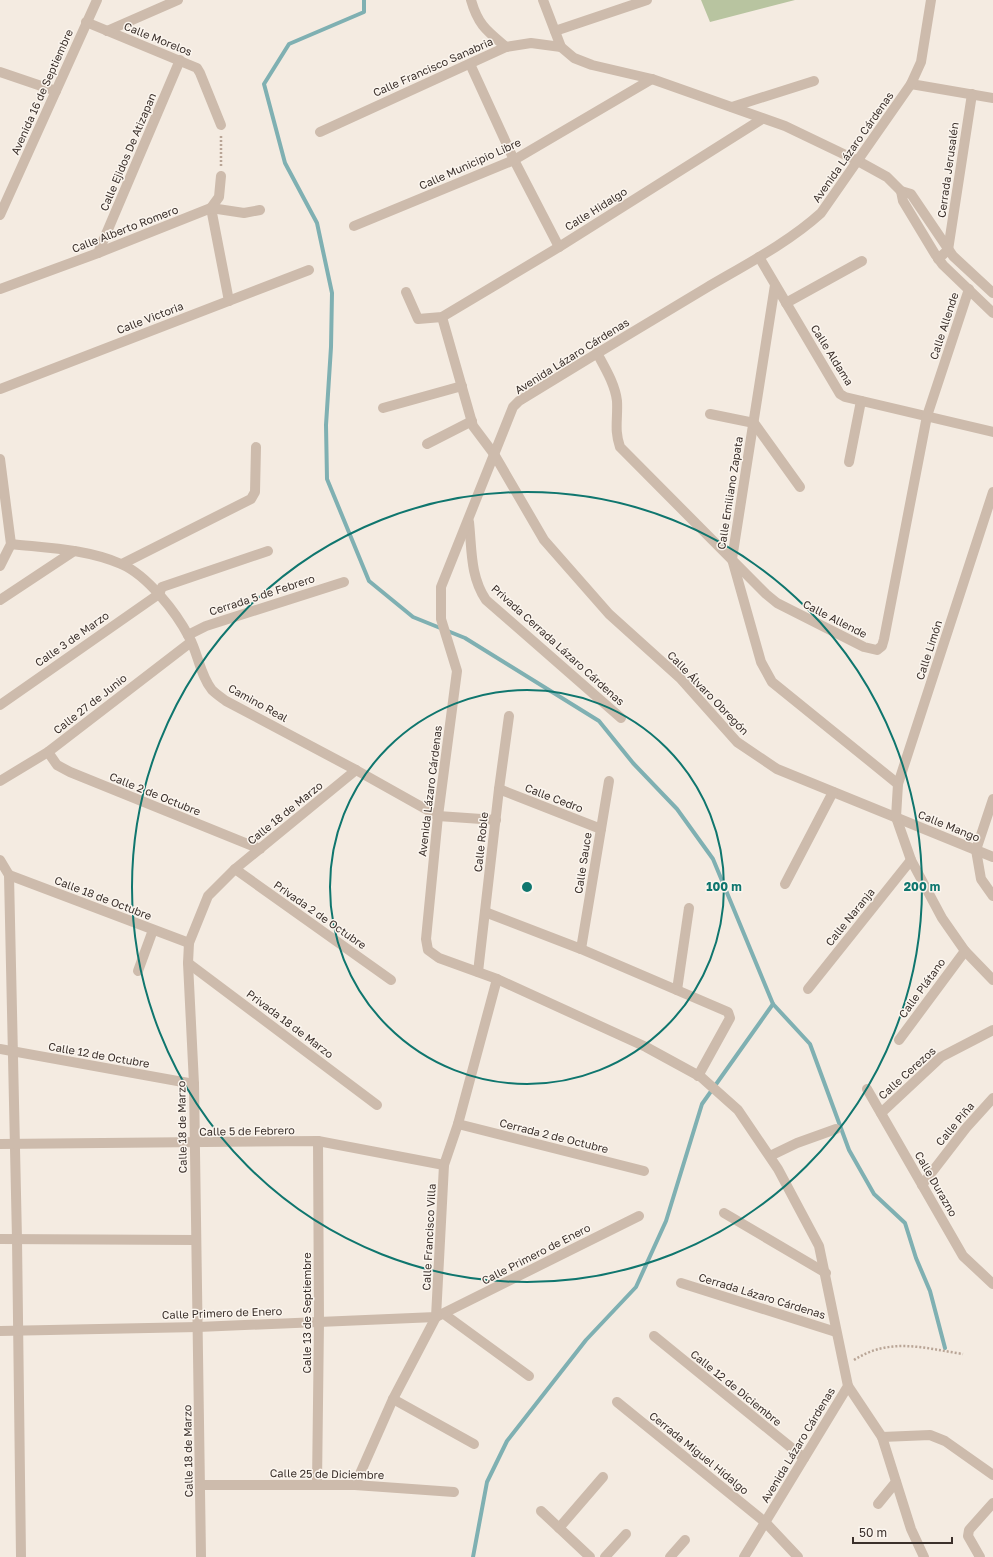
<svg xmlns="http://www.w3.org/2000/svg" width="993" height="1557" font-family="'Golos Text',sans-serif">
	<rect width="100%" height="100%" fill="#f4ebe1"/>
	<path fill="#b8c4a0" d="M701 0H795L710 22Z"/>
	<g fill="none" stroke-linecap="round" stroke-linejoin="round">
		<g stroke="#7fb0b2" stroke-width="4">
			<path d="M364 0V12L289 44 264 84 285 163 317 223 332 293 331 347 326 425 327 479 369 581 413 617 465 638 599 721 633 763 677 809 713 859 773 1004 810 1044 849 1150 874 1194 905 1223 916 1258 930 1291 945 1348"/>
			<path d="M473 1557 487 1482 507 1441 586 1340 636 1287 666 1221 702 1104 773 1004"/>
		</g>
		<g stroke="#b9a596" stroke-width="2.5" stroke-dasharray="2 2" stroke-linecap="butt">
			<path d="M221 136V167"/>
			<path d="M854 1360C890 1337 923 1348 963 1354"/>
		</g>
		<g stroke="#cdbbac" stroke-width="10">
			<path d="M471 0C478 25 487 31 506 47"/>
			<path d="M543 0 561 47 574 58 592 65 652 79 785 126 858 161 887 177 901 191 911 194 953 256 993 293"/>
			<path d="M86 22 197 68 200 73 221 125"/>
			<path d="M107 31 178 0"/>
			<path d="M555 31 647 0"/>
			<path d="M470 64 514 160 559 247"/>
			<path d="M0 72 56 91"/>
			<path d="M911 84 993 98"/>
			<path d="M732 107 814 81"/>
			<path d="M320 132 506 47 531 43 561 47"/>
			<path d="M221 176 219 197 211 208 229 301"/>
			<path d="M901 191 903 201 935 254 943 265 993 313"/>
			<path d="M0 215 97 0"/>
			<path d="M354 226 514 160 652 79"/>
			<path d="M98 253 180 60"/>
			<path d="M759 257 840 394 845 397 993 432"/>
			<path d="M938 259 948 250 972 94"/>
			<path d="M775 285 732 559 761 662 772 682 898 784"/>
			<path d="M0 289 98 253 211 208 244 213 260 210"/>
			<path d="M406 292 418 319 442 317 559 247 762 119"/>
			<path d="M786 303 862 261"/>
			<path d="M442 317 473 426 494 454 544 540 609 614 680 678 737 742 777 769 993 857"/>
			<path d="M597 353C605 368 615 384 617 401 618 419 614 430 620 447L766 594 777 603 864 647 877 650 882 646 884 639 927 416 969 289"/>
			<path d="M0 389 309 270"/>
			<path d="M383 408 462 386"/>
			<path d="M710 414 754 423 800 487"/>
			<path d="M427 444 472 421"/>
			<path d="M0 459 11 544 0 566"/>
			<path d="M849 462 861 401"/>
			<path d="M993 492 898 784 896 817 911 860 942 918 965 951 993 980"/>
			<path d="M469 522C472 550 470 576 486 600L621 718"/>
			<path d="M11 544C47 548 87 549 121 564 147 575 176 612 189 637 198 653 200 675 212 690 216 694 222 698 226 701L356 770 438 816 496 820"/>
			<path d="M122 564 251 499 255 492 256 447"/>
			<path d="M0 600 74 551"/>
			<path d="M188 635 206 626 344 582"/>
			<path d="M0 705 159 594 162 587 268 551"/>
			<path d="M48 752 57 765 70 772 260 849"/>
			<path d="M0 781 48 752 191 642"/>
			<path d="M499 789 601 829"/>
			<path d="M993 799 976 850 981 879 993 896"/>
			<path d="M0 860 9 875 17 1239 21 1557"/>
			<path d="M235 869 391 980"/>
			<path d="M9 875 189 943"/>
			<path d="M785 884 833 792"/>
			<path d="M485 912 581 949 728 1012 730 1018 698 1076"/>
			<path d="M581 949 609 781"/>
			<path d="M188 963 377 1105"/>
			<path d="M138 971 153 930"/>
			<path d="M478 972 499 789 509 716"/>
			<path d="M808 989 911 860"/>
			<path d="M677 990 689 908"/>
			<path d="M899 1040 965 951"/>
			<path d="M0 1049 194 1084"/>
			<path d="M867 1089 963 1256 993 1284"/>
			<path d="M881 1113 941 1057 993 1030"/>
			<path d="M458 1124 644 1171"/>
			<path d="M0 1144 318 1141 444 1165"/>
			<path d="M770 1156 797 1143 836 1129"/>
			<path d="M922 1185 966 1128 993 1098"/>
			<path d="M724 1213 826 1273"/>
			<path d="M0 1239 196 1240"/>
			<path d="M681 1283 836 1332"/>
			<path d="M444 1314 529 1376"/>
			<path d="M0 1331 198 1327 436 1317 639 1216"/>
			<path d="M654 1336 804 1458"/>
			<path d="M848 1386 882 1437 930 1435 945 1441 993 1475"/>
			<path d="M393 1399 474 1444"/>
			<path d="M617 1402 765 1522 798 1557"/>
			<path d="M882 1437 911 1529 924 1557"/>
			<path d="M317 1484 319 1322 318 1141"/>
			<path d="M200 1485H355L454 1492"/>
			<path d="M355 1485 393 1399 436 1317 444 1165 458 1124 497 979"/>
			<path d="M878 1504 896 1482"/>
			<path d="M541 1511 590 1557"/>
			<path d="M559 1528 603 1477"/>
			<path d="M201 1557 194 1084 188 963 189 943 208 896 235 869 356 770"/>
			<path d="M605 1557 626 1534"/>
			<path d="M670 1557 685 1540"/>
			<path d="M744 1557 848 1386 819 1246 778 1169 738 1110 701 1077 646 1047 497 979 439 958 428 950 426 939 438 816 457 671 441 619V587L513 407 519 401C581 363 644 325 706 288 745 265 788 243 821 213L911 84 921 62 931 0"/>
			<path d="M980 1557 968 1536 969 1530 993 1503"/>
		</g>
	</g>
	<g fill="none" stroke="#0f766e" stroke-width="2">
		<circle cx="527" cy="887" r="197"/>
		<circle cx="527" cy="887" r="395"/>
	</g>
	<g text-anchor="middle" stroke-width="3" stroke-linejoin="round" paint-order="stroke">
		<g font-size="11" fill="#3b302b" stroke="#fbf5ee">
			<text transform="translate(158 39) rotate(22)" y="4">Calle Morelos</text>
			<text transform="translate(433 67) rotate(-24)" y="4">Calle Francisco Sanabria</text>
			<text transform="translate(42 92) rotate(-66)" y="4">Avenida 16 de Septiembre</text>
			<text transform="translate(853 147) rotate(-55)" y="4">Avenida Lázaro Cárdenas</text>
			<text transform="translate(128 152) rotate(-67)" y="4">Calle Ejidos De Atizapan</text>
			<text transform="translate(470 164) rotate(-24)" y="4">Calle Municipio Libre</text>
			<text transform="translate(948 170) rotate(-82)" y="4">Cerrada Jerusalén</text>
			<text transform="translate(596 209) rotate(-32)" y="4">Calle Hidalgo</text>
			<text transform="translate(125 229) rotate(-21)" y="4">Calle Alberto Romero</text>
			<text transform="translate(150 318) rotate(-21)" y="4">Calle Victoria</text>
			<text transform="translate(944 326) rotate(-72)" y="4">Calle Allende</text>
			<text transform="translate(832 355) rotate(58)" y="4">Calle Aldama</text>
			<text transform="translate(572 356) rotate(-32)" y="4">Avenida Lázaro Cárdenas</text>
			<text transform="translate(730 493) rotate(-81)" y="4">Calle Emiliano Zapata</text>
			<text transform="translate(262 595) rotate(-18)" y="4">Cerrada 5 de Febrero</text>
			<text transform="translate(835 619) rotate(27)" y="4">Calle Allende</text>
			<text transform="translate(72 639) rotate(-35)" y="4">Calle 3 de Marzo</text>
			<text transform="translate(558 645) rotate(42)" y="4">Privada Cerrada Lázaro Cárdenas</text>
			<text transform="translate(929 650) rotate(-72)" y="4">Calle Limón</text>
			<text transform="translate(708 693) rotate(46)" y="4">Calle Álvaro Obregón</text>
			<text transform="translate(258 703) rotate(29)" y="4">Camino Real</text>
			<text transform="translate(90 704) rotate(-38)" y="4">Calle 27 de Junio</text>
			<text transform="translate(430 791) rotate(-83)" y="4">Avenida Lázaro Cárdenas</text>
			<text transform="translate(155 794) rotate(22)" y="4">Calle 2 de Octubre</text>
			<text transform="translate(554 798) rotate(21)" y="4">Calle Cedro</text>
			<text transform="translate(285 813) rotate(-39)" y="4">Calle 18 de Marzo</text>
			<text transform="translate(949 826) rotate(22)" y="4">Calle Mango</text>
			<text transform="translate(481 842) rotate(-84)" y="4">Calle Roble</text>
			<text transform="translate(583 863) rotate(-81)" y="4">Calle Sauce</text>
			<text transform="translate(103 898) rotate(21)" y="4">Calle 18 de Octubre</text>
			<text transform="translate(320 915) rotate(35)" y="4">Privada 2 de Octubre</text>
			<text transform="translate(850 917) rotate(-51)" y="4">Calle Naranja</text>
			<text transform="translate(922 988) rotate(-54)" y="4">Calle Plátano</text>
			<text transform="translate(290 1024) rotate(37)" y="4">Privada 18 de Marzo</text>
			<text transform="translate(99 1055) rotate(10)" y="4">Calle 12 de Octubre</text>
			<text transform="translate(907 1073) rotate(-42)" y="4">Calle Cerezos</text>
			<text transform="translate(955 1124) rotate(-50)" y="4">Calle Piña</text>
			<text transform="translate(182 1127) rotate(-91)" y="4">Calle 18 de Marzo</text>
			<text transform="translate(247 1131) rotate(-1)" y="4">Calle 5 de Febrero</text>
			<text transform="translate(554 1136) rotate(14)" y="4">Cerrada 2 de Octubre</text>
			<text transform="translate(936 1184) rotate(60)" y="4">Calle Durazno</text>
			<text transform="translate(429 1237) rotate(-87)" y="4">Calle Francisco Villa</text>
			<text transform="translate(536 1254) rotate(-27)" y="4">Calle Primero de Enero</text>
			<text transform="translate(762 1296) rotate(17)" y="4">Cerrada Lázaro Cárdenas</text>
			<text transform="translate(222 1313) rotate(-2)" y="4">Calle Primero de Enero</text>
			<text transform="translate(307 1313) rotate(-90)" y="4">Calle 13 de Septiembre</text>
			<text transform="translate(736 1388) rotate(39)" y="4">Calle 12 de Diciembre</text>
			<text transform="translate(798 1445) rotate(-59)" y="4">Avenida Lázaro Cárdenas</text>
			<text transform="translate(188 1451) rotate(-91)" y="4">Calle 18 de Marzo</text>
			<text transform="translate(699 1453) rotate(39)" y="4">Cerrada Miguel Hidalgo</text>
			<text transform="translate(327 1474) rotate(1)" y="4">Calle 25 de Diciembre</text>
		</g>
	</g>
	<circle cx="527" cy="887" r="6" fill="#0f766e" stroke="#fbf5ee" stroke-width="2"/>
	<g font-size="12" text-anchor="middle" font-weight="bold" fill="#0f766e" stroke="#fbf5ee" stroke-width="3" stroke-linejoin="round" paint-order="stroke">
		<text x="724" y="891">100 m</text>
		<text x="922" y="891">200 m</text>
	</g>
	<path d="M853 1537v6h99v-6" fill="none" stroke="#3b302b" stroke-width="2"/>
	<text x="859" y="1537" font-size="12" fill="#3b302b" stroke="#fbf5ee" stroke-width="3" paint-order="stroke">50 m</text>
</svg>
